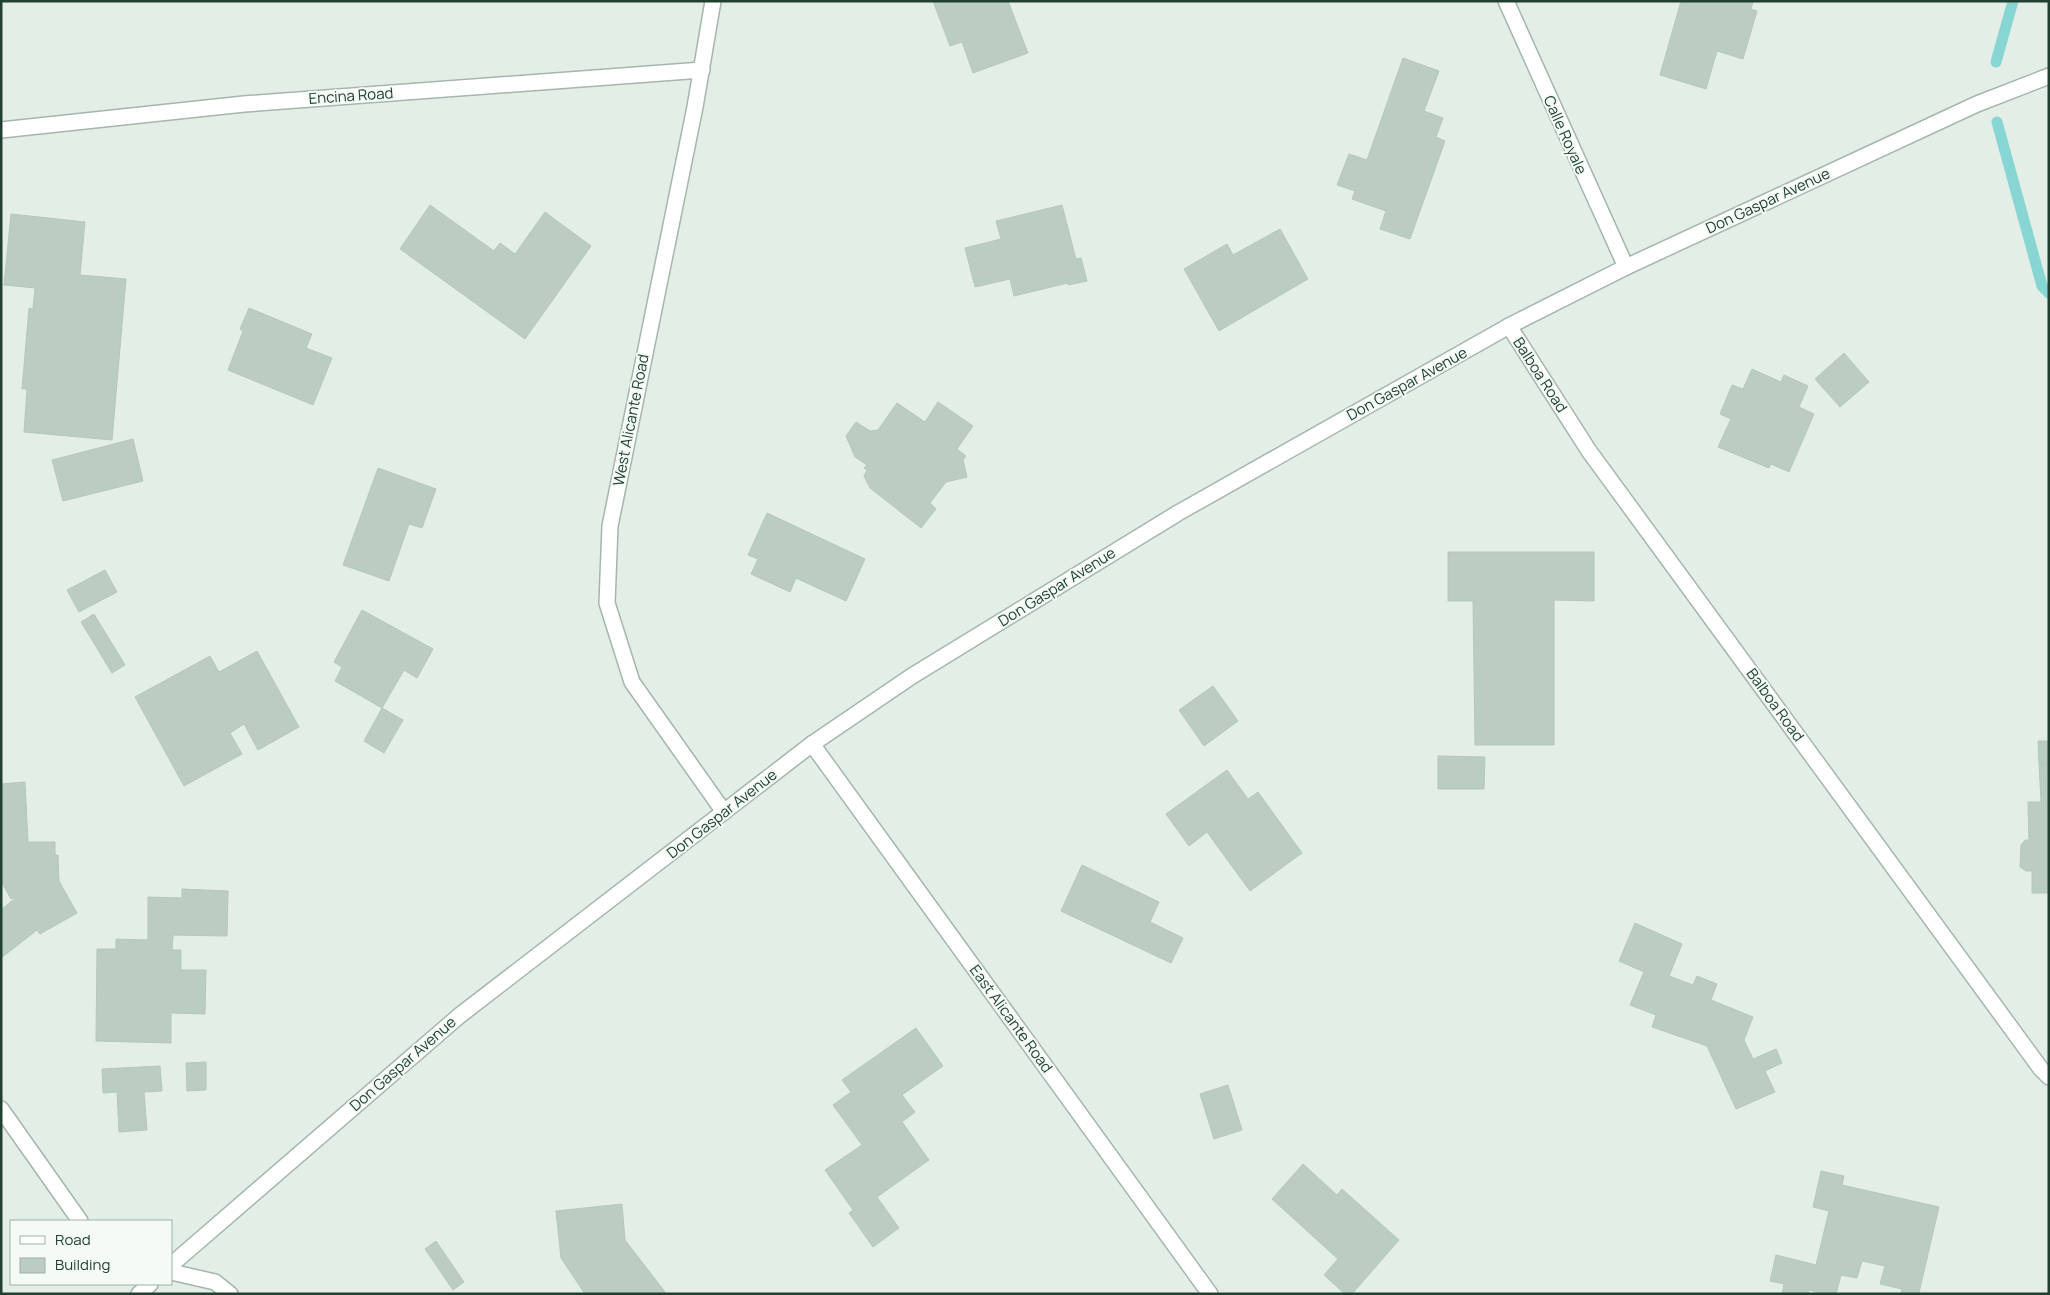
<svg xmlns="http://www.w3.org/2000/svg" width="2050" height="1295" font-family="Manrope,sans-serif">
	<rect width="100%" height="100%" fill="#e3eee7"/>
	<g fill="none" stroke-linecap="round" stroke-linejoin="round">
		<g stroke="#88d6d3" stroke-width="11">
			<path d="M1996 62 2013 1"/>
			<path d="M1997 122 2042 286 2049 293"/>
		</g>
	</g>
	<g fill="#bbccc2" stroke="#b5c8bc">
		<path d="M933 1H1008L1028 53 973 73 962 42 950 46Z"/>
		<path d="M1681 1H1753L1751 9 1757 11 1743 59 1717 51 1706 89 1660 75Z"/>
		<path d="M1403 58 1439 71 1424 111 1443 118 1436 137 1445 141 1410 239 1380 229 1386 211 1352 199 1355 191 1337 185 1349 154 1367 160Z"/>
		<path d="M430 205 494 251 500 243 515 254 545 212 591 246 525 339 400 249Z"/>
		<path d="M1062 205 1076 259 1081 258 1087 281 1068 285V283L1014 296 1010 279 975 287 965 248 1001 239 996 221Z"/>
		<path d="M11 214 85 222 80 275 126 279 112 440 24 432 27 389H22L29 308 33 309 35 288 4 285Z"/>
		<path d="M1280 229 1308 279 1219 331 1184 269 1227 244 1233 255Z"/>
		<path d="M249 308 312 334 306 348 332 358 313 405 228 370 243 331 240 329Z"/>
		<path d="M1844 353 1869 382 1840 407 1815 379Z"/>
		<path d="M1752 369 1781 382 1784 375 1808 386 1799 407 1814 414 1789 472 1771 464 1769 468 1718 447 1731 419 1720 414 1732 385 1743 389Z"/>
		<path d="M938 402 973 426 957 449 966 456 963 460 967 477 946 482 930 503 936 509 921 528 870 488 864 476 867 470 864 468 867 465 855 457 846 436 856 422 870 431 878 430 897 403 925 422Z"/>
		<path d="M133 439 143 481 63 501 52 460Z"/>
		<path d="M378 468 436 489 422 528 409 524 389 581 343 565Z"/>
		<path d="M767 513 865 559 846 601 796 578 790 592 751 574 758 559 748 555Z"/>
		<path d="M1448 552H1594V601L1554 600V745H1475L1473 601H1448Z"/>
		<path d="M105 570 117 592 79 612 67 590Z"/>
		<path d="M362 610 433 649 417 678 404 670 382 708 335 681 342 667 334 662Z"/>
		<path d="M94 614 125 665 112 673 81 622Z"/>
		<path d="M257 651 299 727 258 750 244 724 230 733 242 754 184 786 135 697 210 656 219 672Z"/>
		<path d="M1213 686 1238 721 1204 746 1179 710Z"/>
		<path d="M382 708 403 720 384 753 364 741Z"/>
		<path d="M2038 741H2049V763L2039 764Z"/>
		<path d="M1438 756 1485 757 1484 789H1438Z"/>
		<path d="M2049 763V893H2032V871H2026L2020 867 2021 845 2025 840H2029L2028 802H2041L2039 764Z"/>
		<path d="M1227 770 1248 799 1258 792 1302 853 1250 891 1207 832 1189 846 1166 814Z"/>
		<path d="M25 782 28 842H55V855H58L59 881 77 913 40 934 37 930 1 958V910L18 896 11 899 1 881V784Z"/>
		<path d="M1082 865 1159 902 1150 922 1183 938 1171 963 1061 911Z"/>
		<path d="M182 889 228 891 227 936 173 935 172 950H181V970H206L205 1014 171 1013V1043L96 1041 97 949H116V939L148 940V897L182 898Z"/>
		<path d="M1635 923 1682 944 1669 976 1693 985 1697 976 1717 984 1711 1000 1753 1017 1744 1040 1753 1059 1776 1049 1782 1063 1765 1071 1775 1092 1736 1109 1707 1046 1652 1027 1656 1015 1630 1005 1644 972 1619 961Z"/>
		<path d="M916 1028 943 1066 902 1095 915 1112 902 1122 929 1160 877 1197 899 1228 873 1247 849 1213 853 1210 825 1170 862 1145 833 1105 851 1092 842 1080Z"/>
		<path d="M206 1062V1090L187 1091 186 1063Z"/>
		<path d="M160 1066 162 1091 144 1092 147 1130 119 1132 117 1092 103 1093 102 1069Z"/>
		<path d="M1228 1085 1242 1130 1214 1139 1200 1094Z"/>
		<path d="M1303 1164 1337 1195 1342 1189 1399 1240 1352 1294H1345L1324 1275 1338 1259 1272 1199Z"/>
		<path d="M1821 1171 1844 1176 1842 1185 1939 1207 1919 1293 1921 1294H1901L1902 1289 1880 1284 1885 1266 1862 1261 1857 1278 1841 1275 1836 1294H1825L1809 1290 1808 1294H1782L1784 1284 1770 1281 1776 1255 1816 1265 1829 1211 1813 1207Z"/>
		<path d="M622 1204 625 1240 665 1292 664 1294H585L561 1258 556 1211Z"/>
		<path d="M436 1241 464 1282 453 1290 425 1249Z"/>
	</g>
	<g fill="none" stroke-linecap="round" stroke-linejoin="round">
		<g stroke="#a5b6ad" stroke-width="18">
			<g id="minor">
				<path d="M713 1 695 107 610 526 607 603 632 682 724 812"/>
				<path d="M1506 1 1626 267"/>
				<path d="M1 130 244 104 702 70"/>
				<path d="M1509 326 1589 451 2041 1069 2049 1077"/>
				<path d="M812 744 1210 1294"/>
				<path d="M139 1294 150 1284"/>
			</g>
		</g>
		<g stroke="#a5b6ad" stroke-width="18">
			<g id="tertiary">
				<path d="M1 1109 80 1221"/>
				<path d="M171 1265 459 1016 812 744 912 676 1178 513 1509 326 1626 267 1977 104 2049 76"/>
				<path d="M171 1272 215 1282 230 1294"/>
			</g>
		</g>
		<use href="#minor" stroke="#fff" stroke-width="15"/>
		<use href="#tertiary" stroke="#fff" stroke-width="15"/>
	</g>
	<g text-anchor="middle" stroke-width="4" stroke-linejoin="round" paint-order="stroke">
		<g font-size="15" fill="#214032" stroke="#f4faf6">
			<text transform="translate(351 96) rotate(-4)" y="5">Encina Road</text>
			<text transform="translate(1565 135) rotate(66)" y="5">Calle Royale</text>
			<text transform="translate(1768 201) rotate(-25)" y="5">Don Gaspar Avenue</text>
			<text transform="translate(1540 375) rotate(57)" y="5">Balboa Road</text>
			<text transform="translate(1407 384) rotate(-29)" y="5">Don Gaspar Avenue</text>
			<text transform="translate(631 420) rotate(-79)" y="5">West Alicante Road</text>
			<text transform="translate(1057 587) rotate(-32)" y="5">Don Gaspar Avenue</text>
			<text transform="translate(1775 705) rotate(54)" y="5">Balboa Road</text>
			<text transform="translate(722 814) rotate(-38)" y="5">Don Gaspar Avenue</text>
			<text transform="translate(1011 1019) rotate(54)" y="5">East Alicante Road</text>
			<text transform="translate(403 1064) rotate(-41)" y="5">Don Gaspar Avenue</text>
		</g>
	</g>
	<rect width="2050" height="1295" fill="none" stroke="#214032" stroke-width="5"/>
	<rect x="10" y="1220" width="162" height="65" fill="#f4faf6" stroke="#a0b0a8"/>
	<rect x="20" y="1236" width="25" height="8" fill="#ffffff" stroke="#a0b0a8"/>
	<text x="55" y="1245" font-size="15" fill="#214032">Road</text>
	<rect x="20" y="1258" width="25" height="15" fill="#bbccc2" stroke="#a0b0a8"/>
	<text x="55" y="1270" font-size="15" fill="#214032">Building</text>
</svg>
